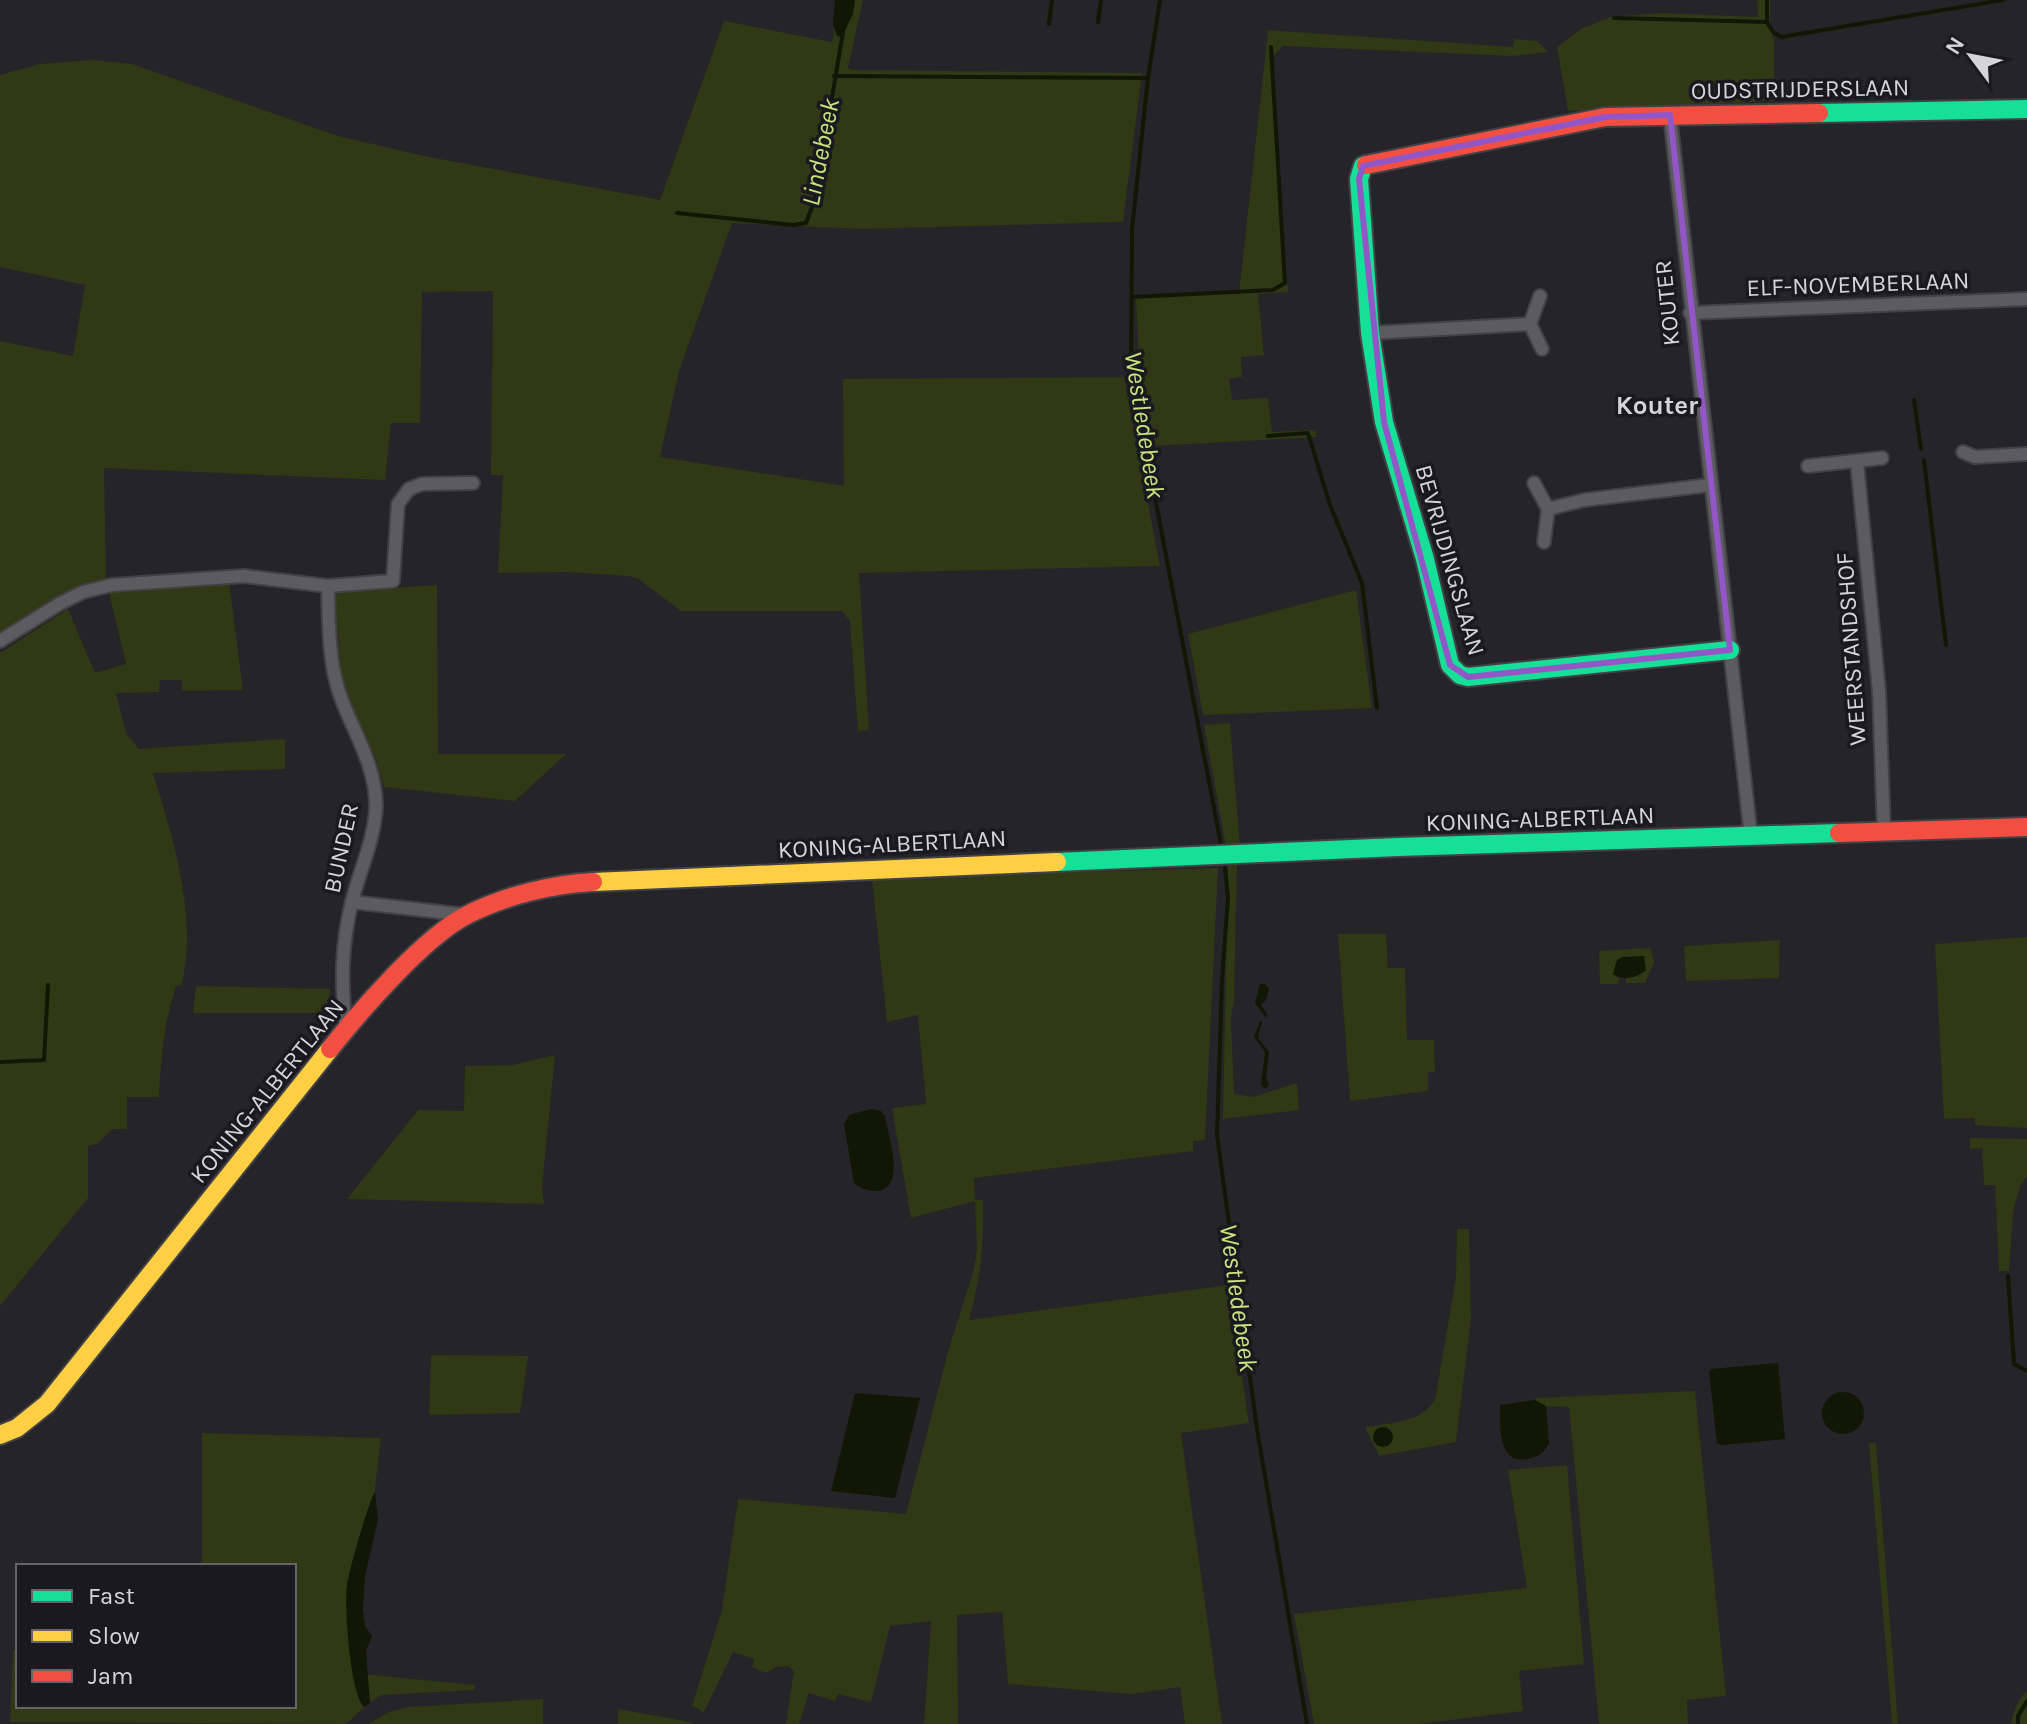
<svg xmlns="http://www.w3.org/2000/svg" width="2027" height="1724" font-family="Karla,sans-serif">
	<rect width="100%" height="100%" fill="#252428"/>
	<g fill="#303816">
		<path d="M840 0H863L848 68 853 70 1142 73 1123 222 862 229 732 223 679 371 660 457 844 486 843 379 1124 377 1160 566 859 573 869 730 858 731 850 621 842 611H681L637 578 629 576 566 572 498 573 503 475H491L493 291 422 292 420 423H391L385 480 104 468 106 580 61 594 0 634V341L73 356 85 285 0 267V75L40 64 92 60 132 64 338 136 429 157 660 200 724 21 832 42Z"/>
		<path d="M1757 0H1770V29L1774 40V101L1568 111 1557 47 1581 29 1610 17 1661 13 1758 17Z"/>
		<path d="M1268 30 1513 47 1514 39 1537 41 1548 52 1513 56 1283 46 1273 56 1272 89 1288 292 1258 294 1264 355 1241 357 1242 377 1229 379 1232 400 1268 398 1272 432 1315 430 1317 437 1152 446 1139 367 1136 295 1239 294Z"/>
		<path d="M229 582 243 690 182 691V680H160L159 692 116 693 126 733 139 749 285 739V769L153 773C170 827 188 886 187 942 187 957 184 971 182 985L176 986C164 1023 161 1058 159 1097H127V1129H112L97 1144 88 1146V1198L0 1306V653L68 609 95 673 126 664 109 593Z"/>
		<path d="M437 585 438 754H566L515 801 384 787 375 757 342 684 334 592Z"/>
		<path d="M1356 590 1372 708 1203 715 1188 634Z"/>
		<path d="M1230 723 1240 847H1226L1204 725Z"/>
		<path d="M1228 865H1237L1234 1000 1231 1020 1234 1094 1253 1097 1297 1083 1299 1110 1223 1119Z"/>
		<path d="M1218 868 1205 1140 1193 1141V1151L974 1178 975 1200H983C984 1246 981 1275 969 1320L1228 1285 1249 1423 1181 1433 1222 1724H1185L1180 1687 1133 1694 1008 1684 1002 1612 957 1615 958 1724H924L931 1621 890 1626 871 1702 838 1694 835 1701 809 1693 799 1724H786L794 1671 788 1666 777 1667 766 1673 752 1667 754 1659 733 1652 704 1712 692 1706 722 1610 738 1499 906 1514 949 1348 973 1273 977 1250 975 1201 911 1218 892 1108 926 1104 918 1015 887 1022 872 878Z"/>
		<path d="M1338 934H1386L1388 968H1405L1407 1040H1434L1435 1072H1428V1091L1350 1101Z"/>
		<path d="M2027 937V1128L1975 1125V1118L1944 1119 1935 944Z"/>
		<path d="M1780 940 1779 978 1686 981 1684 946Z"/>
		<path d="M1651 948 1654 962 1645 983H1626V978L1640 975 1615 976 1620 977 1618 984H1600L1599 951Z"/>
		<path d="M196 986 330 989 329 1013H193Z"/>
		<path d="M555 1055 542 1187 544 1204 347 1199 418 1110 464 1111 465 1066 513 1065Z"/>
		<path d="M1970 1138 2027 1139V1176L2020 1186 2013 1212 2009 1271H1999L1995 1185H1984L1982 1148 1970 1149Z"/>
		<path d="M1457 1229H1469L1471 1318 1456 1442 1379 1456 1365 1427C1391 1423 1420 1423 1435 1400L1456 1278Z"/>
		<path d="M431 1355 528 1356 520 1413 429 1415Z"/>
		<path d="M1695 1391 1726 1696 1687 1700 1688 1724H1599L1569 1407 1536 1406 1535 1398Z"/>
		<path d="M202 1433 381 1438 362 1595V1674L475 1685 474 1690 382 1695 369 1703 346 1724 10 1722 13 1650H18V1706H294V1566H202Z"/>
		<path d="M1869 1443H1876L1898 1724H1892Z"/>
		<path d="M1567 1465 1584 1664 1519 1671 1523 1711 1419 1724H1314L1294 1614 1527 1588 1508 1470Z"/>
		<path d="M2027 1691V1724H2011C2013 1712 2017 1699 2027 1691Z"/>
		<path d="M543 1699V1724H368L389 1712 409 1707Z"/>
		<path d="M618 1709 691 1722 694 1724H618Z"/>
	</g>
	<g fill="#121605">
		<path d="M835 0H855L853 14 842 37 837 36 833 24Z"/>
		<path d="M1644 956 1646 970C1637 978 1622 981 1613 974L1617 960 1622 957Z"/>
		<path d="M1260 984H1265L1269 989 1266 1000 1261 1005 1267 1014 1266 1018 1255 1003Z"/>
		<path d="M1260 1021 1262 1022 1258 1038 1269 1052 1266 1077 1269 1085 1265 1089 1261 1085 1265 1052 1254 1037Z"/>
		<path d="M871 1109 881 1111 885 1116C888 1136 907 1186 878 1191 869 1192 860 1188 854 1183L844 1124 849 1115Z"/>
		<path d="M1778 1363 1785 1439 1723 1445 1717 1443 1709 1372 1711 1369Z"/>
		<circle cx="1843" cy="1413" r="21"/>
		<path d="M855 1393 920 1398 895 1498 831 1491Z"/>
		<path d="M1535 1400 1546 1406 1549 1443C1545 1451 1540 1456 1531 1458 1498 1468 1500 1428 1500 1405Z"/>
		<circle cx="1383" cy="1437" r="10"/>
		<path d="M375 1492 378 1520 365 1576 363 1609 365 1626 372 1636 366 1651 370 1703 364 1707C350 1693 344 1608 347 1586 348 1573 369 1500 375 1492Z"/>
	</g>
	<g fill="none" stroke-linecap="round" stroke-linejoin="round">
		<g stroke="#121605" stroke-width="4">
			<path d="M1160 0 1148 78 1132 229 1131 371 1221 845"/>
			<path d="M1614 18 1767 22V0"/>
			<path d="M1098 22 1101 0"/>
			<path d="M1767 22 1773 32 1781 37 2003 0"/>
			<path d="M1049 24 1052 0"/>
			<path d="M834 76 1147 78"/>
			<path d="M677 213 793 225 806 223 815 199 843 32"/>
			<path d="M1132 297 1273 290 1285 283 1271 47"/>
			<path d="M1914 400 1921 449"/>
			<path d="M1268 436 1308 433 1330 505 1362 583 1377 708"/>
			<path d="M1924 460 1946 645"/>
			<path d="M1225 868 1228 898 1222 980 1217 1135 1257 1429 1307 1724"/>
			<path d="M0 1062 44 1060 48 985"/>
			<path d="M2008 1276 2014 1364 2027 1371"/>
			<path d="M2018 1724V1716L2027 1701"/>
		</g>
		<g stroke="#424145" stroke-width="16">
			<g id="street">
				<path d="M1670 115 1751 837"/>
				<path d="M1540 296 1530 324 1542 349"/>
				<path d="M1690 313 2027 299"/>
				<path d="M1370 333 1530 324"/>
				<path d="M1963 452 1975 457 2027 454"/>
				<path d="M1857 462 1879 691 1884 833"/>
				<path d="M1808 466 1882 458"/>
				<path d="M1534 483 1548 509 1544 542"/>
				<path d="M1548 509 1584 500 1710 485"/>
				<path d="M328 586C329 621 328 661 340 695 353 732 376 765 376 806 375 838 360 870 352 901 341 946 341 984 346 1029"/>
				<path d="M0 641 59 604 83 592 112 585 244 576 328 586 393 581 398 504 409 489 422 484 473 483"/>
				<path d="M352 902 467 915"/>
			</g>
		</g>
		<g stroke="#424145" stroke-width="22">
			<g id="fast">
				<path d="M1819 113 2027 109"/>
				<path d="M1366 165 1363 166 1359 179 1370 333 1384 422 1425 559 1450 665 1460 675 1468 677 1730 650"/>
				<path d="M1057 862 1398 847 1839 833"/>
			</g>
		</g>
		<g stroke="#424145" stroke-width="22">
			<g id="slow">
				<path d="M593 882 1057 862"/>
				<path d="M0 1435 17 1428 47 1404 330 1049"/>
			</g>
		</g>
		<g stroke="#424145" stroke-width="22">
			<g id="jam">
				<path d="M1366 165 1605 117 1819 113"/>
				<path d="M1839 833 2027 827"/>
				<path d="M330 1049C361 1010 424 937 467 915 504 896 552 884 593 882"/>
			</g>
		</g>
		<use href="#street" stroke="#5c5c5f" stroke-width="12"/>
		<use href="#fast" stroke="#16e098" stroke-width="18"/>
		<use href="#slow" stroke="#ffcf43" stroke-width="18"/>
		<use href="#jam" stroke="#f24e42" stroke-width="18"/>
	</g>
	<path fill="none" stroke="#9256c6" stroke-width="6" stroke-linejoin="round" d="M1670 115 1730 650 1468 677 1450 665 1384 422 1359 179 1363 166 1605 117Z"/>
	<g text-anchor="middle" stroke-width="7" stroke-linejoin="round" paint-order="stroke">
		<g font-size="24" fill="#d5d4d9" stroke="#1a1920">
			<text transform="translate(1800 89) rotate(-1)" y="8">OUDSTRIJDERSLAAN</text>
			<text transform="translate(1858 284) rotate(-2)" y="8">ELF-NOVEMBERLAAN</text>
			<text transform="translate(1667 303) rotate(-96)" y="8">KOUTER</text>
			<text transform="translate(1450 560) rotate(74)" y="8">BEVRIJDINGSLAAN</text>
			<text transform="translate(1851 649) rotate(-94)" y="8">WEERSTANDSHOF</text>
			<text transform="translate(1540 819) rotate(-2)" y="8">KONING-ALBERTLAAN</text>
			<text transform="translate(892 844) rotate(-3)" y="8">KONING-ALBERTLAAN</text>
			<text transform="translate(341 848) rotate(-78)" y="8">BUNDER</text>
			<text transform="translate(267 1091) rotate(-51)" y="8">KONING-ALBERTLAAN</text>
		</g>
		<g font-size="26" font-style="italic" fill="#c9e27d" stroke="#1a1920">
			<text transform="translate(820 152) rotate(-79)" y="9">Lindebeek</text>
			<text transform="translate(1145 425) rotate(81)" y="9">Westledebeek</text>
			<text transform="translate(1239 1298) rotate(82)" y="9">Westledebeek</text>
		</g>
		<g font-size="26" font-weight="bold" fill="#d5d4d9" stroke="#1a1920">
			<text x="1657" y="414">Kouter</text>
		</g>
	</g>
	<rect x="16" y="1564" width="280" height="144" fill="#1a1920" stroke="#65646a" stroke-width="2"/>
	<rect x="32" y="1590" width="40" height="12" fill="#16e098" stroke="#65646a" stroke-width="2"/>
	<text x="88" y="1604" font-size="24" fill="#d5d4d9">Fast</text>
	<rect x="32" y="1630" width="40" height="12" fill="#ffcf43" stroke="#65646a" stroke-width="2"/>
	<text x="88" y="1644" font-size="24" fill="#d5d4d9">Slow</text>
	<rect x="32" y="1670" width="40" height="12" fill="#f24e42" stroke="#65646a" stroke-width="2"/>
	<text x="88" y="1684" font-size="24" fill="#d5d4d9">Jam</text>
	<g transform="translate(1971 56) rotate(302)" stroke="#1a1920" stroke-width="6" paint-order="stroke">
	<path d="M0-6L14 30L0 20L-14 30Z" fill="#d5d4d9"/>
	<text y="-12" font-size="22" font-weight="bold" text-anchor="middle" fill="#d5d4d9">N</text>
	</g>
</svg>
